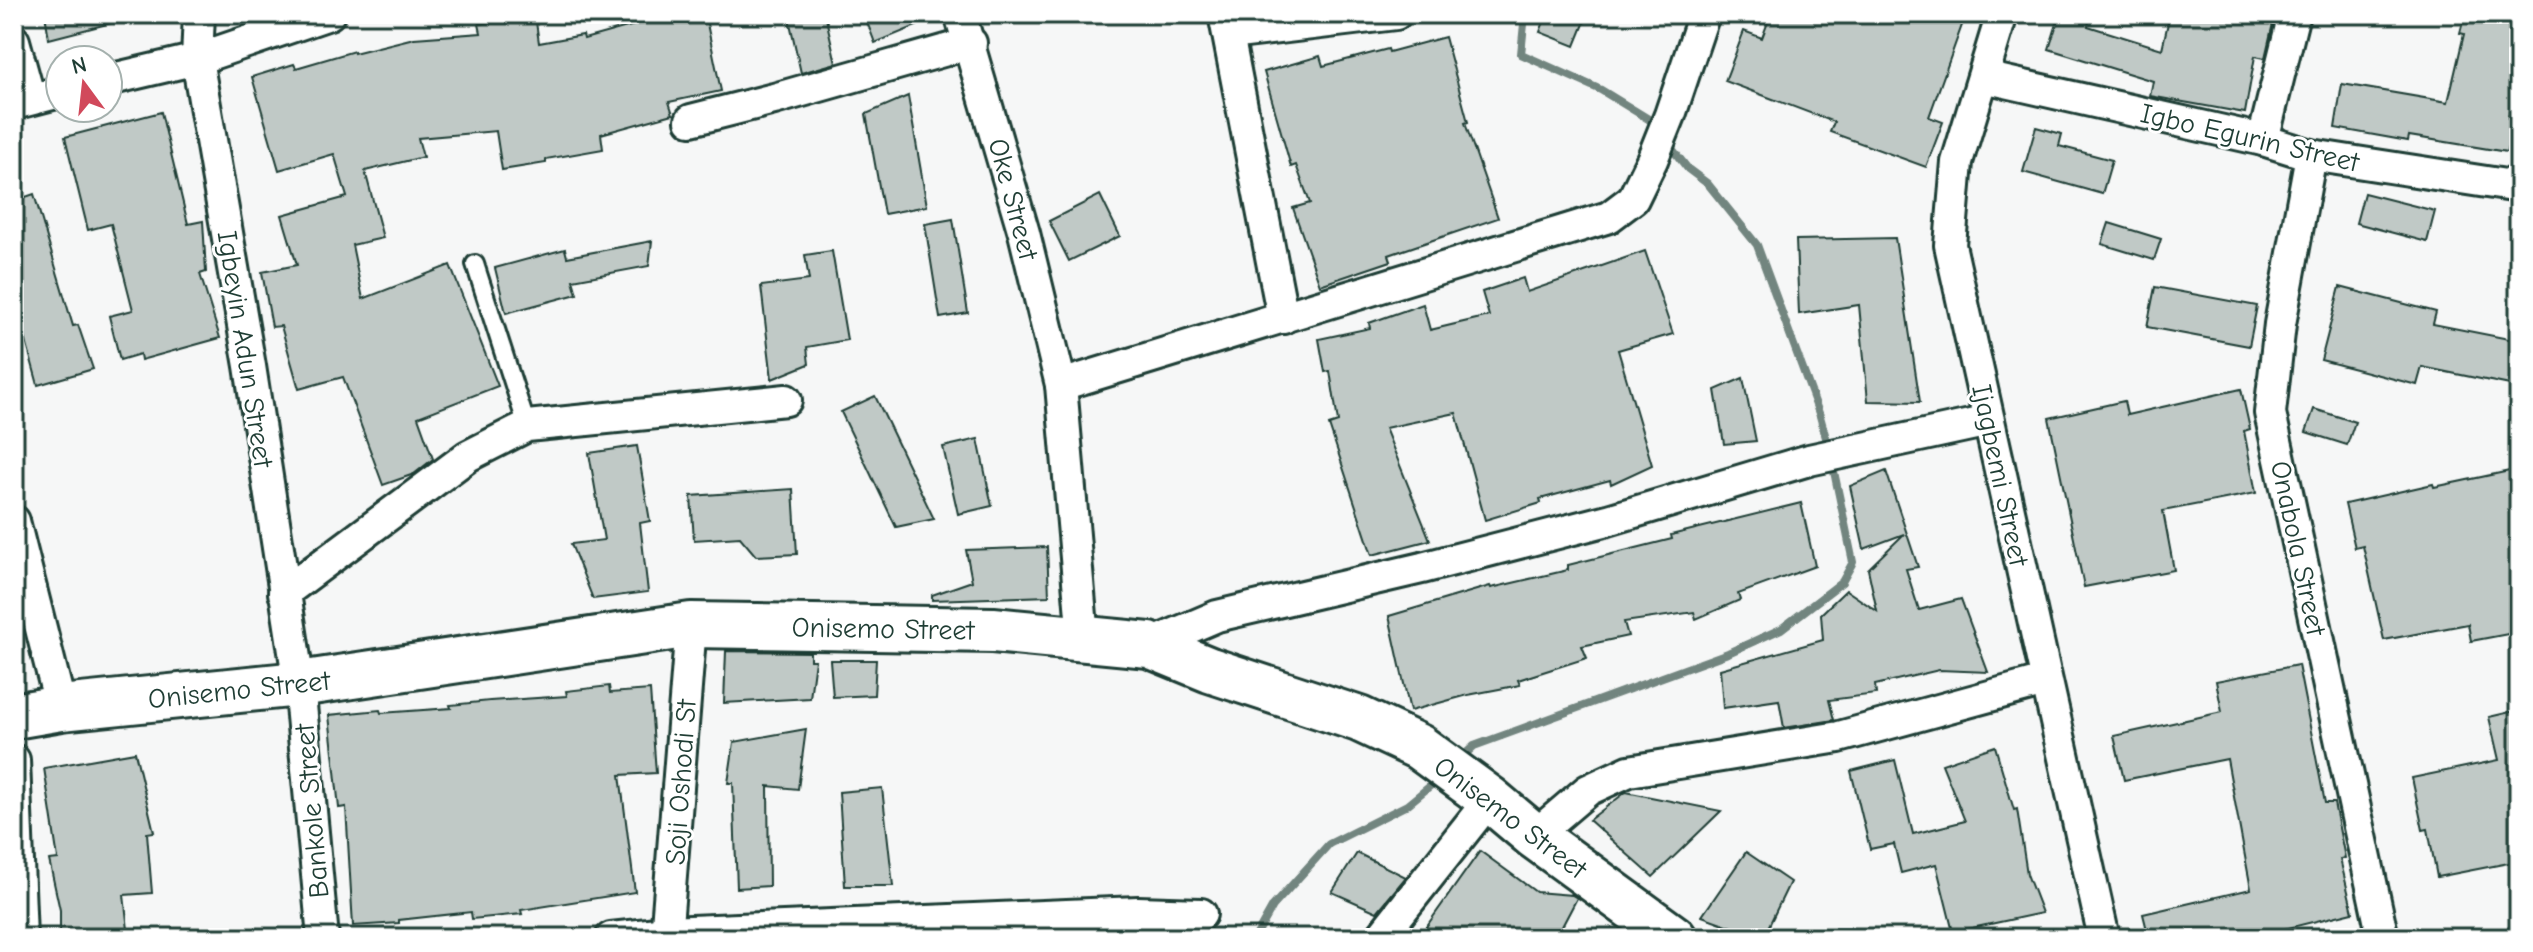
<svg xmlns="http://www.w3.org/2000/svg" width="2533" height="952" font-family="'Comic Neue',sans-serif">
	<rect width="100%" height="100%" fill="#f6f7f7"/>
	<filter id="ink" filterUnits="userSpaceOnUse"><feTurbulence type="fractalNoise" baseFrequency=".0125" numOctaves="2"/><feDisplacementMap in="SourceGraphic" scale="16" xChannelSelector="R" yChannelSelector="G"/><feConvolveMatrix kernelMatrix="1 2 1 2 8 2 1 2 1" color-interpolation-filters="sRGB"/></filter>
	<g filter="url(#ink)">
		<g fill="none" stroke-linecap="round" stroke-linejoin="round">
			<g stroke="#72857f" stroke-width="8">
				<path d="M1525 14 1521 54 1601 90 1650 120 1656 128"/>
				<path d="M1666 141 1688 169 1708 184 1757 245 1820 416 1829 449"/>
				<path d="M1460 759 1474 746 1728 653 1781 629 1842 582 1853 562 1832 462"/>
				<path d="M1255 938 1273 906 1329 844 1407 805 1441 777"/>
			</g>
		</g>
		<g fill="#c0c9c6" stroke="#1f3d34" stroke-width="2">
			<path d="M45 14H118L119 21 49 39Z"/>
			<path d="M674 14H705L721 91 669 102 673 114 601 134 603 149 546 159V163L502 170 496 131 418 138 423 157 365 171 383 238 352 245 363 299 450 265 498 386 418 417 433 459 414 474 383 485 343 377 299 389 281 326 272 327 262 272 297 265 282 215 347 197 334 154 279 170 252 77 294 64 296 68 354 51V53L414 38 481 33 479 24 535 15 539 43 583 35 584 39Z"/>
			<path d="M788 14H825L836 63 801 73Z"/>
			<path d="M864 14H942L943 15 875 43Z"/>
			<path d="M1547 14H1588L1575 46 1540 32Z"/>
			<path d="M1771 14H1896L1914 20 1916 14H1966L1929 117 1943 122 1926 167 1830 132 1834 122 1725 81 1744 31 1762 38Z"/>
			<path d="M2060 14H2091L2088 26 2162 49 2170 14H2249L2274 19 2265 58 2255 56 2245 113 2150 96 2153 81 2049 49Z"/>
			<path d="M2465 14H2519V33L2512 61 2519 62V70L2508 118 2513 120 2507 152 2409 136 2408 141 2335 128 2342 84 2448 102 2464 34 2460 33Z"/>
			<path d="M1445 37 1468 122 1465 123 1498 218 1389 255 1391 261 1320 285 1293 208 1310 203 1296 165 1291 167 1264 72 1320 56 1323 66 1388 49 1389 52Z"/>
			<path d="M908 96 927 206 884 214 866 114Z"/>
			<path d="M161 112 188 224 203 221 206 272 200 274 220 338 141 360 140 354 120 360 109 316 133 310 111 224 88 230 65 137Z"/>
			<path d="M2036 127 2062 134 2059 146 2112 160 2102 194 2023 172Z"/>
			<path d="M2364 193 2435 211 2427 242 2356 223Z"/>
			<path d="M34 194 73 326 78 325 93 369 38 385 14 297V201Z"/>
			<path d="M1100 195 1120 236 1069 261 1049 221Z"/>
			<path d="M953 219 968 313 940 318 925 224Z"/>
			<path d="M2109 223 2161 239 2154 260 2102 244Z"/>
			<path d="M1895 238 1920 402 1868 401 1859 305 1799 314 1796 240Z"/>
			<path d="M652 241 649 266 573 280 577 294 506 313 495 268 565 249 567 257Z"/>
			<path d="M832 251 847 340 807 347 809 364 772 379 761 286 809 280 805 255Z"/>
			<path d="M1645 251 1673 334 1618 350 1652 465 1611 484 1610 480 1540 499 1541 503 1485 520 1456 413 1385 428 1430 540 1372 555 1329 425 1338 422 1330 371 1325 372 1319 339 1370 328 1369 323 1423 304 1430 330 1489 316 1482 292 1523 278 1527 292Z"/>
			<path d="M2155 287 2257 306 2249 346 2147 327Z"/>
			<path d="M2340 287 2436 312 2433 324 2519 341 2510 385 2422 367 2417 385 2321 360Z"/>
			<path d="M1743 378 1756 441 1724 444 1715 390Z"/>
			<path d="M2241 389 2250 429 2244 431 2256 493 2163 511 2174 570 2084 587 2049 418 2124 401 2127 415Z"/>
			<path d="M875 396 934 519 896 527 841 412Z"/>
			<path d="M2314 409 2355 422 2347 445 2306 432Z"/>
			<path d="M978 439 992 506 958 514 943 447Z"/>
			<path d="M637 446 650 521 640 523 648 592 593 599 571 544 604 540 589 453Z"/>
			<path d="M2519 469V632L2471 641 2468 624 2384 640 2363 546 2355 548 2345 504 2433 484 2434 487Z"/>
			<path d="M1886 471 1918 567 1906 569 1919 610 1961 599 1988 672 1939 670 1875 685 1876 694 1829 700 1834 720 1784 728 1779 700 1723 708 1720 669 1823 640 1821 614 1846 590 1877 611 1868 569 1904 534 1864 549 1850 486Z"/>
			<path d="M793 489 797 554 756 556 740 537 694 540 691 496Z"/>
			<path d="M1801 503 1815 566 1738 594 1740 600 1696 619 1694 612 1624 622 1628 636 1582 646 1587 658 1518 680 1520 685 1468 695 1410 711 1389 616 1490 586 1491 588 1568 570V565L1672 539 1671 535Z"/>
			<path d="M1047 547 1049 596 932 600V595L972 581 966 550Z"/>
			<path d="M726 651 810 652V660H815L810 698 724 703Z"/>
			<path d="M830 660H876L874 695 833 697Z"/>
			<path d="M2298 665 2325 803H2334L2345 858 2340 859 2353 912 2248 938H2149L2143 914 2251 889 2227 759 2124 780 2114 736 2222 712 2216 681Z"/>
			<path d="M609 686 610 693 650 690 656 773 620 775 635 892 521 910 522 914 472 919 471 912 399 920V923L353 926 346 807 339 808 329 715 380 710 381 713 451 708 450 705 490 701 567 696 566 691Z"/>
			<path d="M2519 710V861L2437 877 2428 829 2423 830 2412 778 2499 760 2489 717Z"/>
			<path d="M806 729 798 789 768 786 769 886 737 888 733 783H728L734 742Z"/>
			<path d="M1995 746 2014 810 2017 809 2027 874 2042 913 1953 932 1936 864 1901 873 1894 844 1870 849 1851 771 1895 760 1913 834 1965 821 1942 764Z"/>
			<path d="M135 752 154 832 147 833 152 893 124 895 129 938H60V910L49 860 58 859 44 768Z"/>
			<path d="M882 788 893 886H845L839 792Z"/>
			<path d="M1626 792 1721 811 1653 877 1589 820Z"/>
			<path d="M1480 851 1536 892 1572 895 1577 898 1556 938H1441L1426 927Z"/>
			<path d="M1746 852 1790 882 1763 938 1702 916Z"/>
			<path d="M1357 853 1406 877 1377 912 1332 892Z"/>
		</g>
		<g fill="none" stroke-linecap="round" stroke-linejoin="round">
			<g stroke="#1f3d34" stroke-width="22">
				<path id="lane" d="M475 264 527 426"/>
			</g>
			<g stroke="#1f3d34" stroke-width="36">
				<g id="street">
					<path d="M199 14 197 59 250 366 299 684 323 938"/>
					<path d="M960 14 1024 233 1061 385"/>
					<path d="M1224 14 1283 318"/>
					<path d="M2002 14 1957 162 1950 245 2104 938"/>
					<path d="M1229 34 1396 14"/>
					<path d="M14 41 30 99"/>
					<path d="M1984 77 2263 140 2311 155 2519 187"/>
					<path d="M108 80 197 59 329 14"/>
					<path d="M14 104 60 92"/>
					<path d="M691 120 774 99 971 43"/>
					<path d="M2263 140 2294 14"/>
					<path d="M2311 155 2280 324 2270 413 2383 938"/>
					<path d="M14 521 61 708"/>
					<path d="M284 593 468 456 527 426 786 400"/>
					<path d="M1083 639 1061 385 1609 217 1633 199 1652 160 1670 115 1704 14"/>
					<path d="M1149 645 1217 616 1422 568 1608 520 1809 460 1989 421"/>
					<path d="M14 760 21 938"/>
					<path d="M1534 836 1588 790 1629 771 1839 737 2045 681"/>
					<path d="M611 938 667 932 1138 912 1201 914"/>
					<path d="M666 938 691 625"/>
					<path d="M1380 938 1490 799"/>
				</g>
			</g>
			<g stroke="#1f3d34" stroke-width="50">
				<path id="secondary" d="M14 716 61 708 299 684 691 625 993 630 1149 645 1210 670 1359 719 1419 747 1490 799 1534 836 1674 938"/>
			</g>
			<use href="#lane" stroke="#fff" stroke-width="16"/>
			<use href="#street" stroke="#fff" stroke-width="30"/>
			<use href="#secondary" stroke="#fff" stroke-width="44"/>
		</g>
	</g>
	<g text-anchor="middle" stroke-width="6" stroke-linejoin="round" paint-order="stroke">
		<g font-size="28" fill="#1f3d34" stroke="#fff">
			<text transform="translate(2250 137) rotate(13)" y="10">Igbo Egurin Street</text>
			<text transform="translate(1014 199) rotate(75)" y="10">Oke Street</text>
			<text transform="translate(246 349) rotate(81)" y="10">Igbeyin Adun Street</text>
			<text transform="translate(2001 475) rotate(78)" y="10">Ijagbemi Street</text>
			<text transform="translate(2299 548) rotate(78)" y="10">Onabola Street</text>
			<text transform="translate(883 628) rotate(1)" y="10">Onisemo Street</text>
			<text transform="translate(239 689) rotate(-6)" y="10">Onisemo Street</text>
			<text transform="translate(680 782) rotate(-86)" y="10">Soji Oshodi St</text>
			<text transform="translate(311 811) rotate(-95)" y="10">Bankole Street</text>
			<text transform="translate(1511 817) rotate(37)" y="10">Onisemo Street</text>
		</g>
	</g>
	<rect width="2533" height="952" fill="none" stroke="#fff" stroke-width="48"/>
	<rect x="24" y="24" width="2485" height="904" fill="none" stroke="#1f3d34" stroke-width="3" filter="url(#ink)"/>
	<g transform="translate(84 84) rotate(345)"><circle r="38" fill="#ffffff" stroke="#a5b1ae" stroke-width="2"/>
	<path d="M0-6L14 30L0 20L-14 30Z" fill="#d1495b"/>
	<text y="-12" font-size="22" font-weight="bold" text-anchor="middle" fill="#1f3d34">N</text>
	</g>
</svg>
